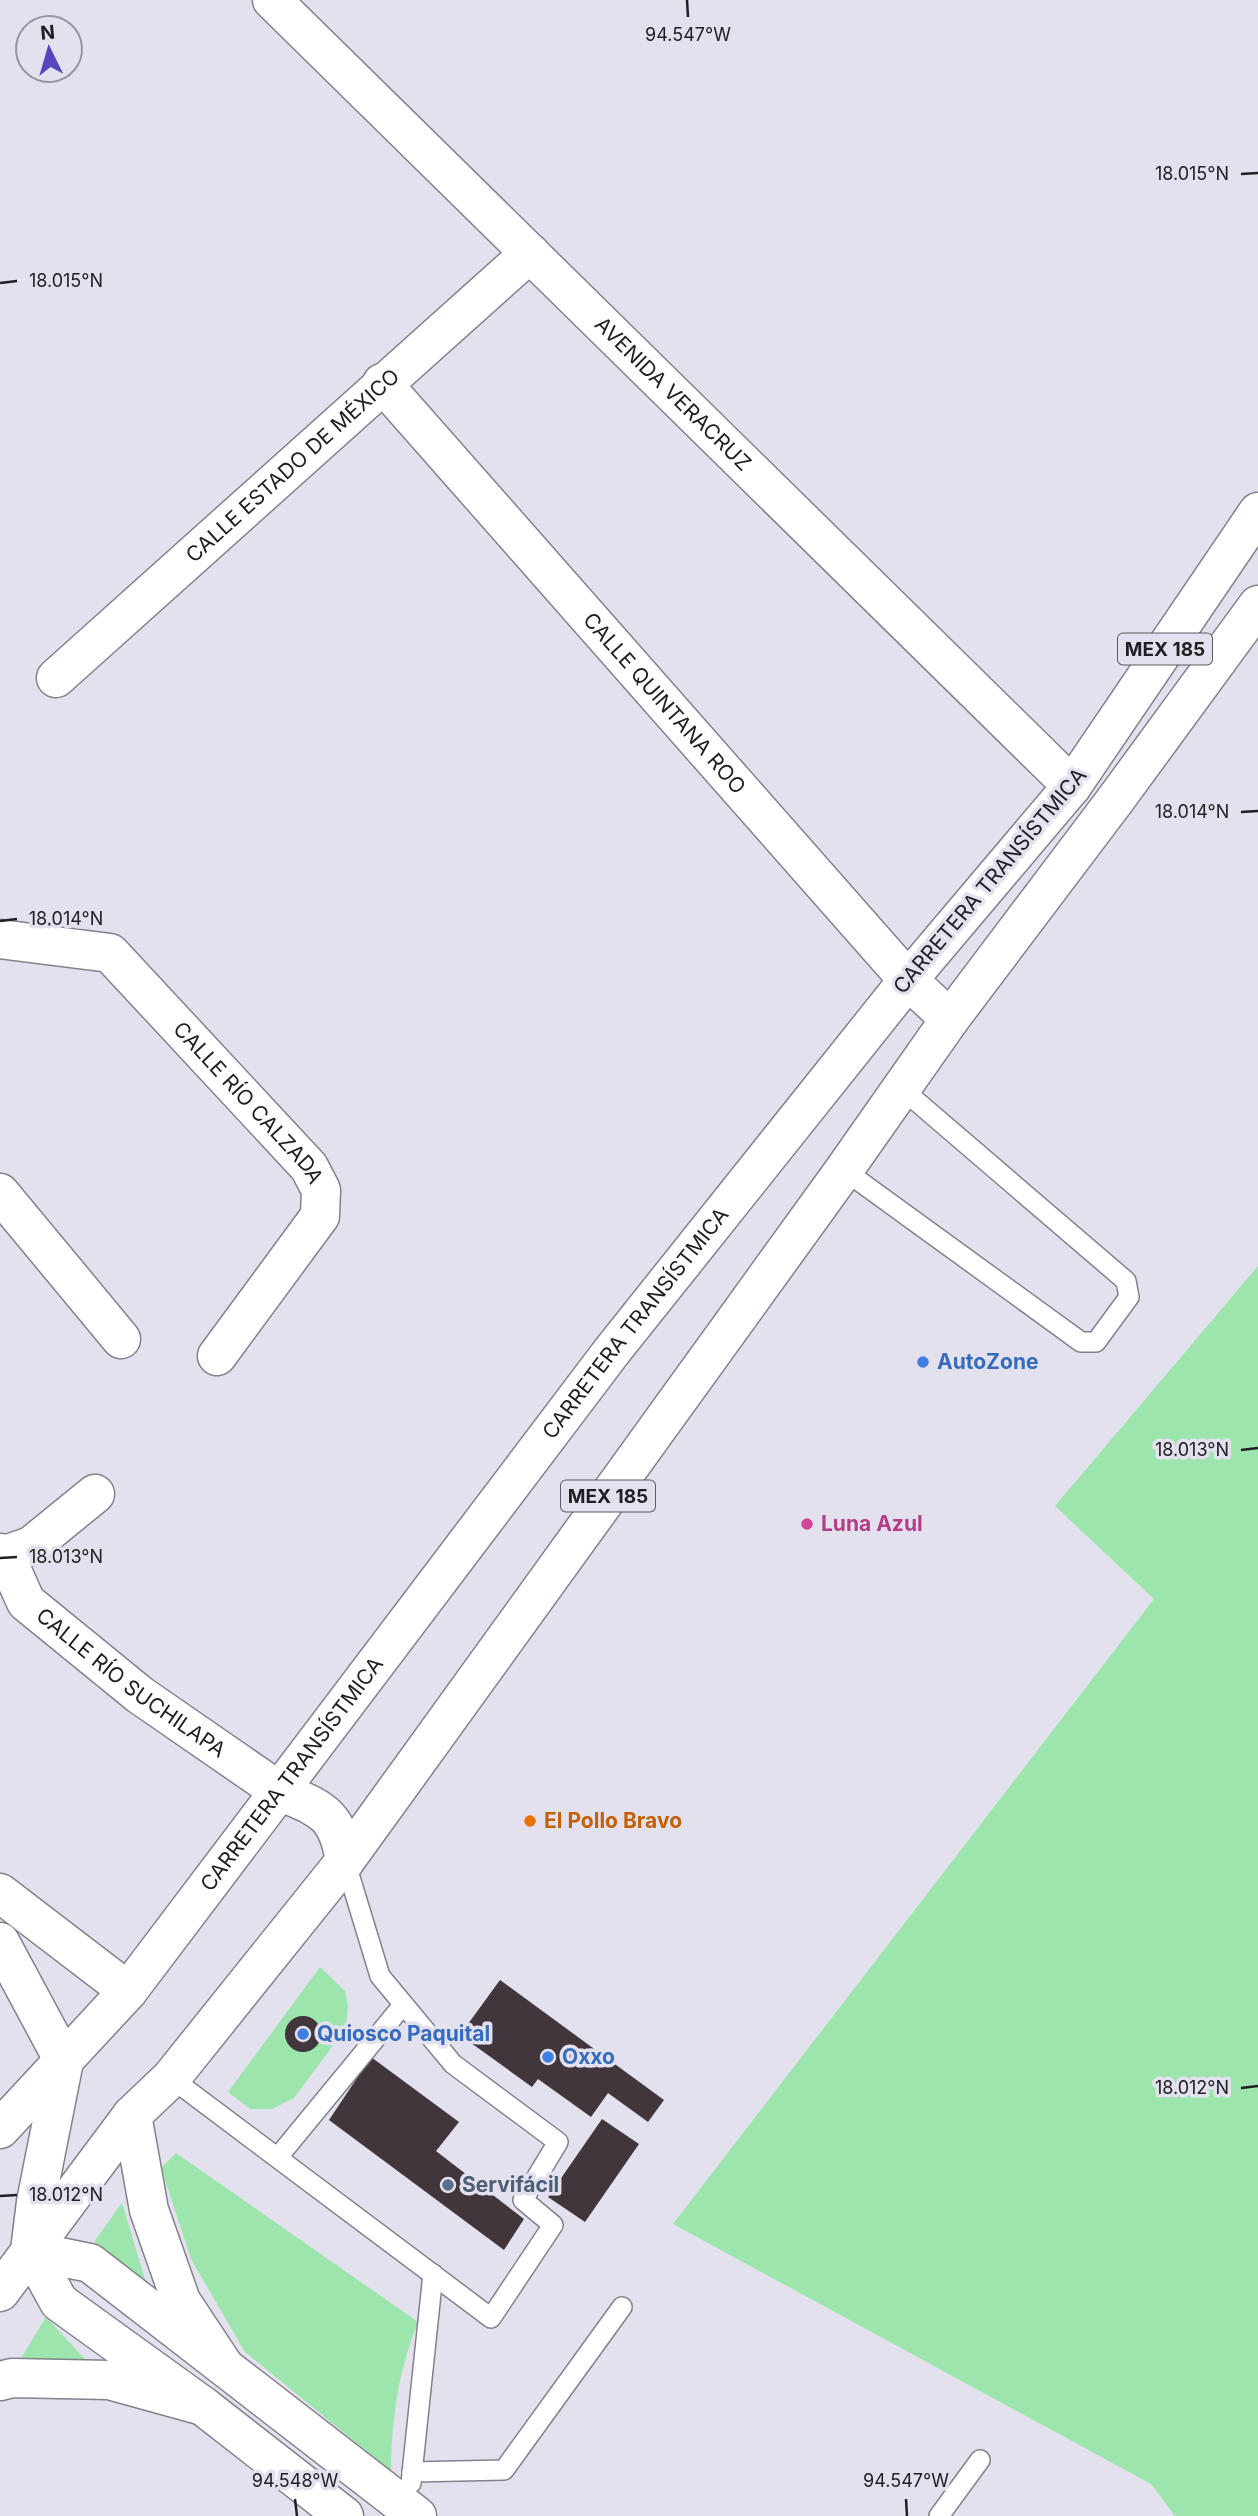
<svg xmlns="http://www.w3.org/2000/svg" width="1258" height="2516" font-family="Inter,sans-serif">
	<rect width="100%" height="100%" fill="#e3e1ed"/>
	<g fill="#9ce6ad">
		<path d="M1258 1266V2516H1175L1151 2484 673 2224 1154 1599 1055 1506Z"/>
		<path d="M320 1967 345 1991 348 2006 346 2028 294 2098 272 2109H250L228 2092Z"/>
		<path d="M176 2153 418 2322C398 2373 392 2416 391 2471L245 2352 191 2259 161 2168Z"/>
		<path d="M122 2203 146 2283 94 2242Z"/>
		<path d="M46 2317 97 2372 14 2370Z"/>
	</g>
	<g fill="#40363b">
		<path d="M500 1980 664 2100 648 2122 608 2093 591 2117 538 2079 532 2087 460 2035Z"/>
		<circle cx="303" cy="2034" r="18"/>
		<path d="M371 2057 459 2122 436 2151 524 2219 504 2250 329 2120Z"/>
		<path d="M602 2119 639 2144 585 2222 548 2197Z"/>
	</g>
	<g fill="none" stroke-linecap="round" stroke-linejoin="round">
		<g stroke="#83818c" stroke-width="22">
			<g id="lane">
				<path d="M844 1170 1081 1342H1096L1129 1297 1126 1281 901 1088"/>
				<path d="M171 2078 491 2318 553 2225 523 2200 558 2142 453 2064 380 1976 345 1861"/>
				<path d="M278 2157 403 2005"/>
				<path d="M412 2472 504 2470 622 2307"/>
				<path d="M411 2483 433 2274"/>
				<path d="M939 2516 980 2460"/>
			</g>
		</g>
		<g stroke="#83818c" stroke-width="41">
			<g id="street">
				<path id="s1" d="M382 383 908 980 950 1019"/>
				<path id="s2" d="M56 678 530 253"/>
				<path id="s3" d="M0 939 110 953 309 1167 321 1190 320 1216 217 1356"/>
				<path d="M0 1193 121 1339"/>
				<path d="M0 1553 5 1555 31 1546 95 1494"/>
				<path id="s4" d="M5 1555 26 1602 140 1695 279 1791"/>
				<path d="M0 1893 128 1991"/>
				<path d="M0 1942 64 2061"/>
			</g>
		</g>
		<g stroke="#83818c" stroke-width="41">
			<g id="secondary">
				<path id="s5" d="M272 0 1072 786"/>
				<path d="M31 2251 90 2263 417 2516"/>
				<path d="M31 2251 59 2302 203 2406 344 2516"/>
			</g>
		</g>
		<g stroke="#83818c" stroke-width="41">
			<g id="primary">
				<path d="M279 1791C321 1809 337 1812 345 1861"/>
				<path d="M132 2115 149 2210 181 2301 224 2366"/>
				<path id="s6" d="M0 2129 128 1991 612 1351 908 980 1072 786"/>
				<path d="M30 2251 36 2202 64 2061"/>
				<path d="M0 2292 132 2115 171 2078 345 1861 844 1170 950 1019 1116 799"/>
				<path d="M0 2381 12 2378 109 2380 203 2406"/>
			</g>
		</g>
		<g stroke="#83818c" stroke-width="41">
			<g id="highway">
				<path d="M1072 786 1258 512"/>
				<path d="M1116 799 1258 605"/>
			</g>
		</g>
		<use href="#lane" stroke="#fff" stroke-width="19"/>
		<use href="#street" stroke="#fff" stroke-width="38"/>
		<use href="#secondary" stroke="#fff" stroke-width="38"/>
		<use href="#primary" stroke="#fff" stroke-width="38"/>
		<use href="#highway" stroke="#fff" stroke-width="38"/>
	</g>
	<path fill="none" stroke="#202024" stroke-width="2.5" d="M687 0 688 17M1241 174 1258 173M0 283 17 281M1241 812 1258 811M0 921 17 919M1241 1450 1258 1448M0 1558 17 1557M1241 2088 1258 2086M0 2196 17 2195M295 2499 297 2516M906 2499 907 2516"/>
	<g fill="#3f7fe0" stroke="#e3e1ed" stroke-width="2.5">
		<circle cx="923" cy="1362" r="7"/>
		<circle cx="303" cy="2034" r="7"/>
		<circle cx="548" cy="2057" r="7"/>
	</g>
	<circle fill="#d1479c" stroke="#e3e1ed" stroke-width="2.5" cx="807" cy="1524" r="7"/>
	<circle fill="#e8710a" stroke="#e3e1ed" stroke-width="2.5" cx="530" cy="1821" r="7"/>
	<circle fill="#5c6f8a" stroke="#e3e1ed" stroke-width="2.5" cx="448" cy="2185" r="7"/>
	<g text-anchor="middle" stroke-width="7" stroke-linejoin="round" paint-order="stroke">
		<g fill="#e3e1ed" stroke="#5a5a60" stroke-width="2">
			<rect x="1118" y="633.5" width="94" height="31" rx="5"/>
			<rect x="561" y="1480.5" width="94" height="31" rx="5"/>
		</g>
		<g font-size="19" font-weight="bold" fill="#202024">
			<text x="1165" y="656">MEX 185</text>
			<text x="608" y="1503">MEX 185</text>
		</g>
		<g font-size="21" fill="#202024" stroke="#e3e1ed">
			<text dy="7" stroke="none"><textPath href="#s5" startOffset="562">AVENIDA VERACRUZ</textPath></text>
			<text dy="7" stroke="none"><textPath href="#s2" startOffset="318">CALLE ESTADO DE MÉXICO</textPath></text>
			<text dy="7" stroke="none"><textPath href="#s1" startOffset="427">CALLE QUINTANA ROO</textPath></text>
			<text transform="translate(990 881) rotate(-50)" y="7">CARRETERA TRANSÍSTMICA</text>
			<text dy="7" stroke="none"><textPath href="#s3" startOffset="315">CALLE RÍO CALZADA</textPath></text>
			<text dy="7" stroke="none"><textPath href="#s6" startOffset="1027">CARRETERA TRANSÍSTMICA</textPath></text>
			<text dy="7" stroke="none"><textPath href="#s4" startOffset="184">CALLE RÍO SUCHILAPA</textPath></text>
			<text dy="7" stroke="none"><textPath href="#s6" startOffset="460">CARRETERA TRANSÍSTMICA</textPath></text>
		</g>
		<g font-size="21" font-weight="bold" fill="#366cbe" stroke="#e3e1ed" text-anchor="start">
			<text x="937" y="1369">AutoZone</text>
			<text x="317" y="2041">Quiosco Paquital</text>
			<text x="562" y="2064">Oxxo</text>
		</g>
		<g font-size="21" font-weight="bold" fill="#b23c85" stroke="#e3e1ed" text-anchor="start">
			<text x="821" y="1531">Luna Azul</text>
		</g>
		<g font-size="21" font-weight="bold" fill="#c56008" stroke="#e3e1ed" text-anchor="start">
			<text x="544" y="1828">El Pollo Bravo</text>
		</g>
		<g font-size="21" font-weight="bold" fill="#4e5e75" stroke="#e3e1ed" text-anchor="start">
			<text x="462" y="2192">Servifácil</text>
		</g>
	</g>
	<g font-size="18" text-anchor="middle" fill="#202024" stroke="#e3e1ed" stroke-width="7" stroke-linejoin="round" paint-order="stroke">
		<text x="688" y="41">94.547°W</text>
		<text x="1192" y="180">18.015°N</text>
		<text x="66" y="287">18.015°N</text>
		<text x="1192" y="818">18.014°N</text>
		<text x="66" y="925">18.014°N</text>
		<text x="1192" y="1456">18.013°N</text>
		<text x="66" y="1563">18.013°N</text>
		<text x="1192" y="2094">18.012°N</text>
		<text x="66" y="2201">18.012°N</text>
		<text x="295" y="2487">94.548°W</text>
		<text x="906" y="2487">94.547°W</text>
	</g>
	<g transform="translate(49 49) rotate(355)"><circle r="33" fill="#e3e1ed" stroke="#95949d" stroke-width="2"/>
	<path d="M0-5L12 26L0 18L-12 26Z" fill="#5747bf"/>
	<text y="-10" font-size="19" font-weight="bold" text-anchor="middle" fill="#202024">N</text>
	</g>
</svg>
